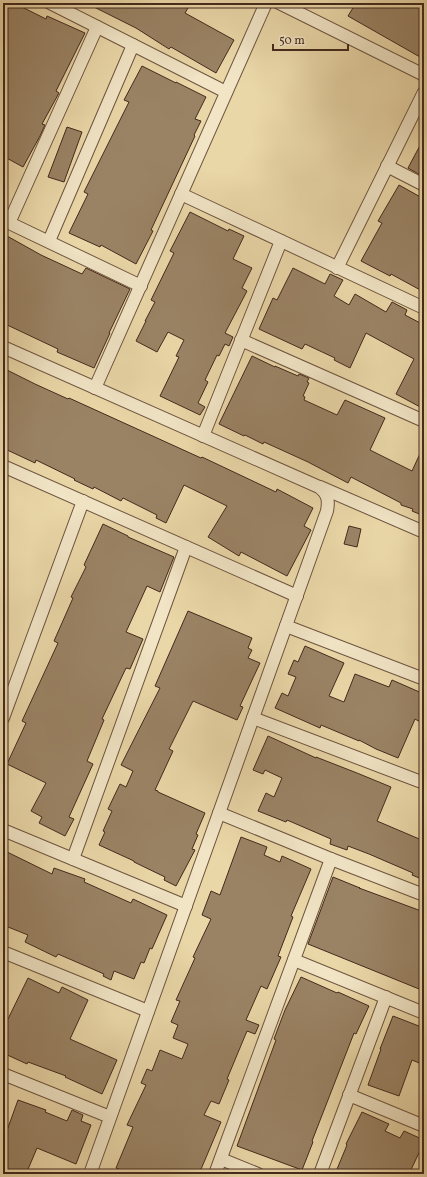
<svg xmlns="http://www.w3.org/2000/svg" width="427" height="1177" font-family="Vollkorn,serif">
	<rect width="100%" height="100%" fill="#ead7a8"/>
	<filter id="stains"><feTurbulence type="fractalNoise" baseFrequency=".005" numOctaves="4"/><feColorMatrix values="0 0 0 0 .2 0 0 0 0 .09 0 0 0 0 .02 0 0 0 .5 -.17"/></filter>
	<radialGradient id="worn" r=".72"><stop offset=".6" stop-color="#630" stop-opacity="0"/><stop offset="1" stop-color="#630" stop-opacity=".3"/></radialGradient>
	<g fill="#9a8365" stroke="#44291c">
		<path d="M6 3H14L46 19 47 16 85 33 56 91 59 93 42 124 45 125 40 136 23 167 3 156V8Z"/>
		<path d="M86 3H191L185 13 234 40 216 73 171 47 169 49 136 28Z"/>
		<path d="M356 3H424V51L420 57 348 16Z"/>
		<path d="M142 66 176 83V82L206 97 195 119 201 121 194 135 195 136 151 230 153 231 136 264 101 245 100 247 69 233 88 194 84 192 129 102 124 100Z"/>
		<path d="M67 127 82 132 64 182 48 177Z"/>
		<path d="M424 138V177L408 168Z"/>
		<path d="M399 185 424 199V292L391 274 390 276 361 261 382 223 378 221Z"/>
		<path d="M190 212 228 231 229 229 244 236 233 259 252 268 242 288 247 291 225 333 233 337 229 346 225 344 219 356 217 355 205 380 208 382 198 403 205 407 200 415 160 396 179 357 176 356 184 340 168 332 157 352 136 341 146 321H145L155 302 151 300 174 253 170 251Z"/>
		<path d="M7 236 41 255 82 274 86 268 130 289 109 333H110L94 368 57 352 58 349 3 323V244Z"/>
		<path d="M293 268 325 284 330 274 343 280 334 296 349 305 355 294 386 312 392 302 407 310 405 315 424 325V409L396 394 414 359 366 333 350 368 334 360 335 358 305 344 302 349 259 329 273 298 277 300Z"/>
		<path d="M252 356 275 367V366L298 376 299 374 309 378 307 382 309 383 303 396 305 397 304 400 337 415 345 400 385 418 370 450 412 471 424 445V516L412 511 413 509 401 505V503L351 477 348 483 308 462 264 442 263 444 245 435 244 436 219 424Z"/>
		<path d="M3 368 35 384 68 399 69 398 201 458 202 457 276 492 277 489 313 508 304 526 311 530 287 576 241 552 239 556 208 537 227 506 184 485 166 523 156 518 157 515 123 498 121 501 94 487 93 489 74 480 75 479 36 460 35 463 3 448Z"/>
		<path d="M103 524 128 536V537L174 557 160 592 147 586 126 632 143 639 130 669 126 668 102 719 104 720 87 761 93 764 69 817 74 819 65 836 39 823 42 817 31 811 46 783 7 764 26 723 22 721 58 643 54 641 73 598 71 597 86 567 84 565Z"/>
		<path d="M349 526 361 529 357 547 344 544Z"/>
		<path d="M188 611 252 638 248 648 252 650 248 658 260 663 240 706 243 707 237 720 193 701 169 749 173 751 155 790 158 791V792L205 813 196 834 198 835 192 849 195 850 176 886 164 880 165 877 134 862V861L99 845 105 832 103 831 112 811 108 809 120 784 126 787 133 771 121 765 160 688 155 686Z"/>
		<path d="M305 646 344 663 329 696 344 702 355 674 389 687 392 680 424 694V724L415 719 398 758 376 749 359 740V741L321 725 320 728 275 708 282 693 288 696 296 677 288 674 294 660 298 662Z"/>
		<path d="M268 736 316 758V757L357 773 391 787 377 821 424 841V880L412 875 413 873 369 854 348 846 347 850 330 844 331 839 287 820 286 822 258 811 266 793 274 797 282 778 265 770 263 774 253 770Z"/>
		<path d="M241 837 267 847 264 855 280 862 282 856 311 869 291 916 293 917 278 956 281 957 267 989 261 986 246 1020 259 1025 255 1034 247 1031 227 1079 229 1080 219 1104 211 1101 204 1115 221 1122 199 1174H131L116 1168 133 1127 127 1125 146 1085 141 1083 147 1069 152 1071 160 1050 182 1059 188 1044 173 1038 178 1025 171 1022 180 1001 176 1000 195 958 193 957 211 919 202 915 211 891 220 895Z"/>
		<path d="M3 850 52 874 54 868 85 879 84 882 131 903 133 899 167 915 152 949 150 948 144 963 141 962 134 979 114 971 111 980 103 976 104 974 58 954 56 957 25 942 28 935 3 925Z"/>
		<path d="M333 877 360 888H359L424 912V991L308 944Z"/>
		<path d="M301 977 337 993 338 992 369 1006 356 1034 354 1033 312 1141 313 1142 302 1170 237 1146 276 1040 274 1039 285 1010Z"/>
		<path d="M28 978 59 993 62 987 88 1000 70 1039 117 1060 102 1094 65 1077 66 1076 28 1062 27 1064 3 1053V1016L8 1019Z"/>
		<path d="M393 1016 424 1028V1065L412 1060 399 1096 368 1085 381 1049H380Z"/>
		<path d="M18 1100 46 1110 45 1112 67 1121 72 1110 83 1115 81 1121 91 1125 76 1164 37 1148 26 1174H3V1147L7 1136H5Z"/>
		<path d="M362 1112 389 1124 385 1131 400 1138 404 1131 424 1140V1142L409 1174H335L347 1145 346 1144Z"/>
	</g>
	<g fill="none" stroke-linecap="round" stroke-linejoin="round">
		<g stroke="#6e543f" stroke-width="14">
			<g id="street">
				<path d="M50 3 226 92"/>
				<path d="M279 3 424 75"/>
				<path d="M387 166 424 185"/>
				<path d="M181 194 424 308"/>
				<path d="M3 220 141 286"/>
				<path d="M9 223 97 27"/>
				<path d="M49 241 133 45"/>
				<path d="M337 268 424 92"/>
				<path d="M241 340 424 421"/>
				<path d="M3 347 319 487C328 494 329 500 327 511L90 1174"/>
				<path d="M95 388 266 3"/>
				<path d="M203 436 281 241"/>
				<path d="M3 466 297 596"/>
				<path d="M320 487 424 532"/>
				<path d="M286 626 424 679"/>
				<path d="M3 718 83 501"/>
				<path d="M253 718 424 783"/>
				<path d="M219 813 331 859 424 895"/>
				<path d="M3 830 186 906"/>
				<path d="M73 859 186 547"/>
				<path d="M3 952 148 1011"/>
				<path d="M294 960 424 1013"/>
				<path d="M3 1074 110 1117"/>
				<path d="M349 1095 424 1126"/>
				<path d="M221 1159 258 1174"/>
				<path d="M215 1174 331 859"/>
				<path d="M320 1174 386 997"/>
			</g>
		</g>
		<use href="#street" stroke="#f1e5c6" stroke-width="12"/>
	</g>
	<rect width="427" height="1177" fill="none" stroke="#ead7a8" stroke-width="16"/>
	<rect x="4" y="4" width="419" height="1169" fill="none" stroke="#44291c" stroke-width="2"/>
	<rect x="8" y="8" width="411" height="1161" fill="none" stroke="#44291c"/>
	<path d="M273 44v6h75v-6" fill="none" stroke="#44291c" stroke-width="2"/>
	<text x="279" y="44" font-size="12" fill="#44291c" stroke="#f1e5c6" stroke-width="3" paint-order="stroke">50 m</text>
	<rect width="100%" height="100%" filter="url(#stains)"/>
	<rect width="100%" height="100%" fill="url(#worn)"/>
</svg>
